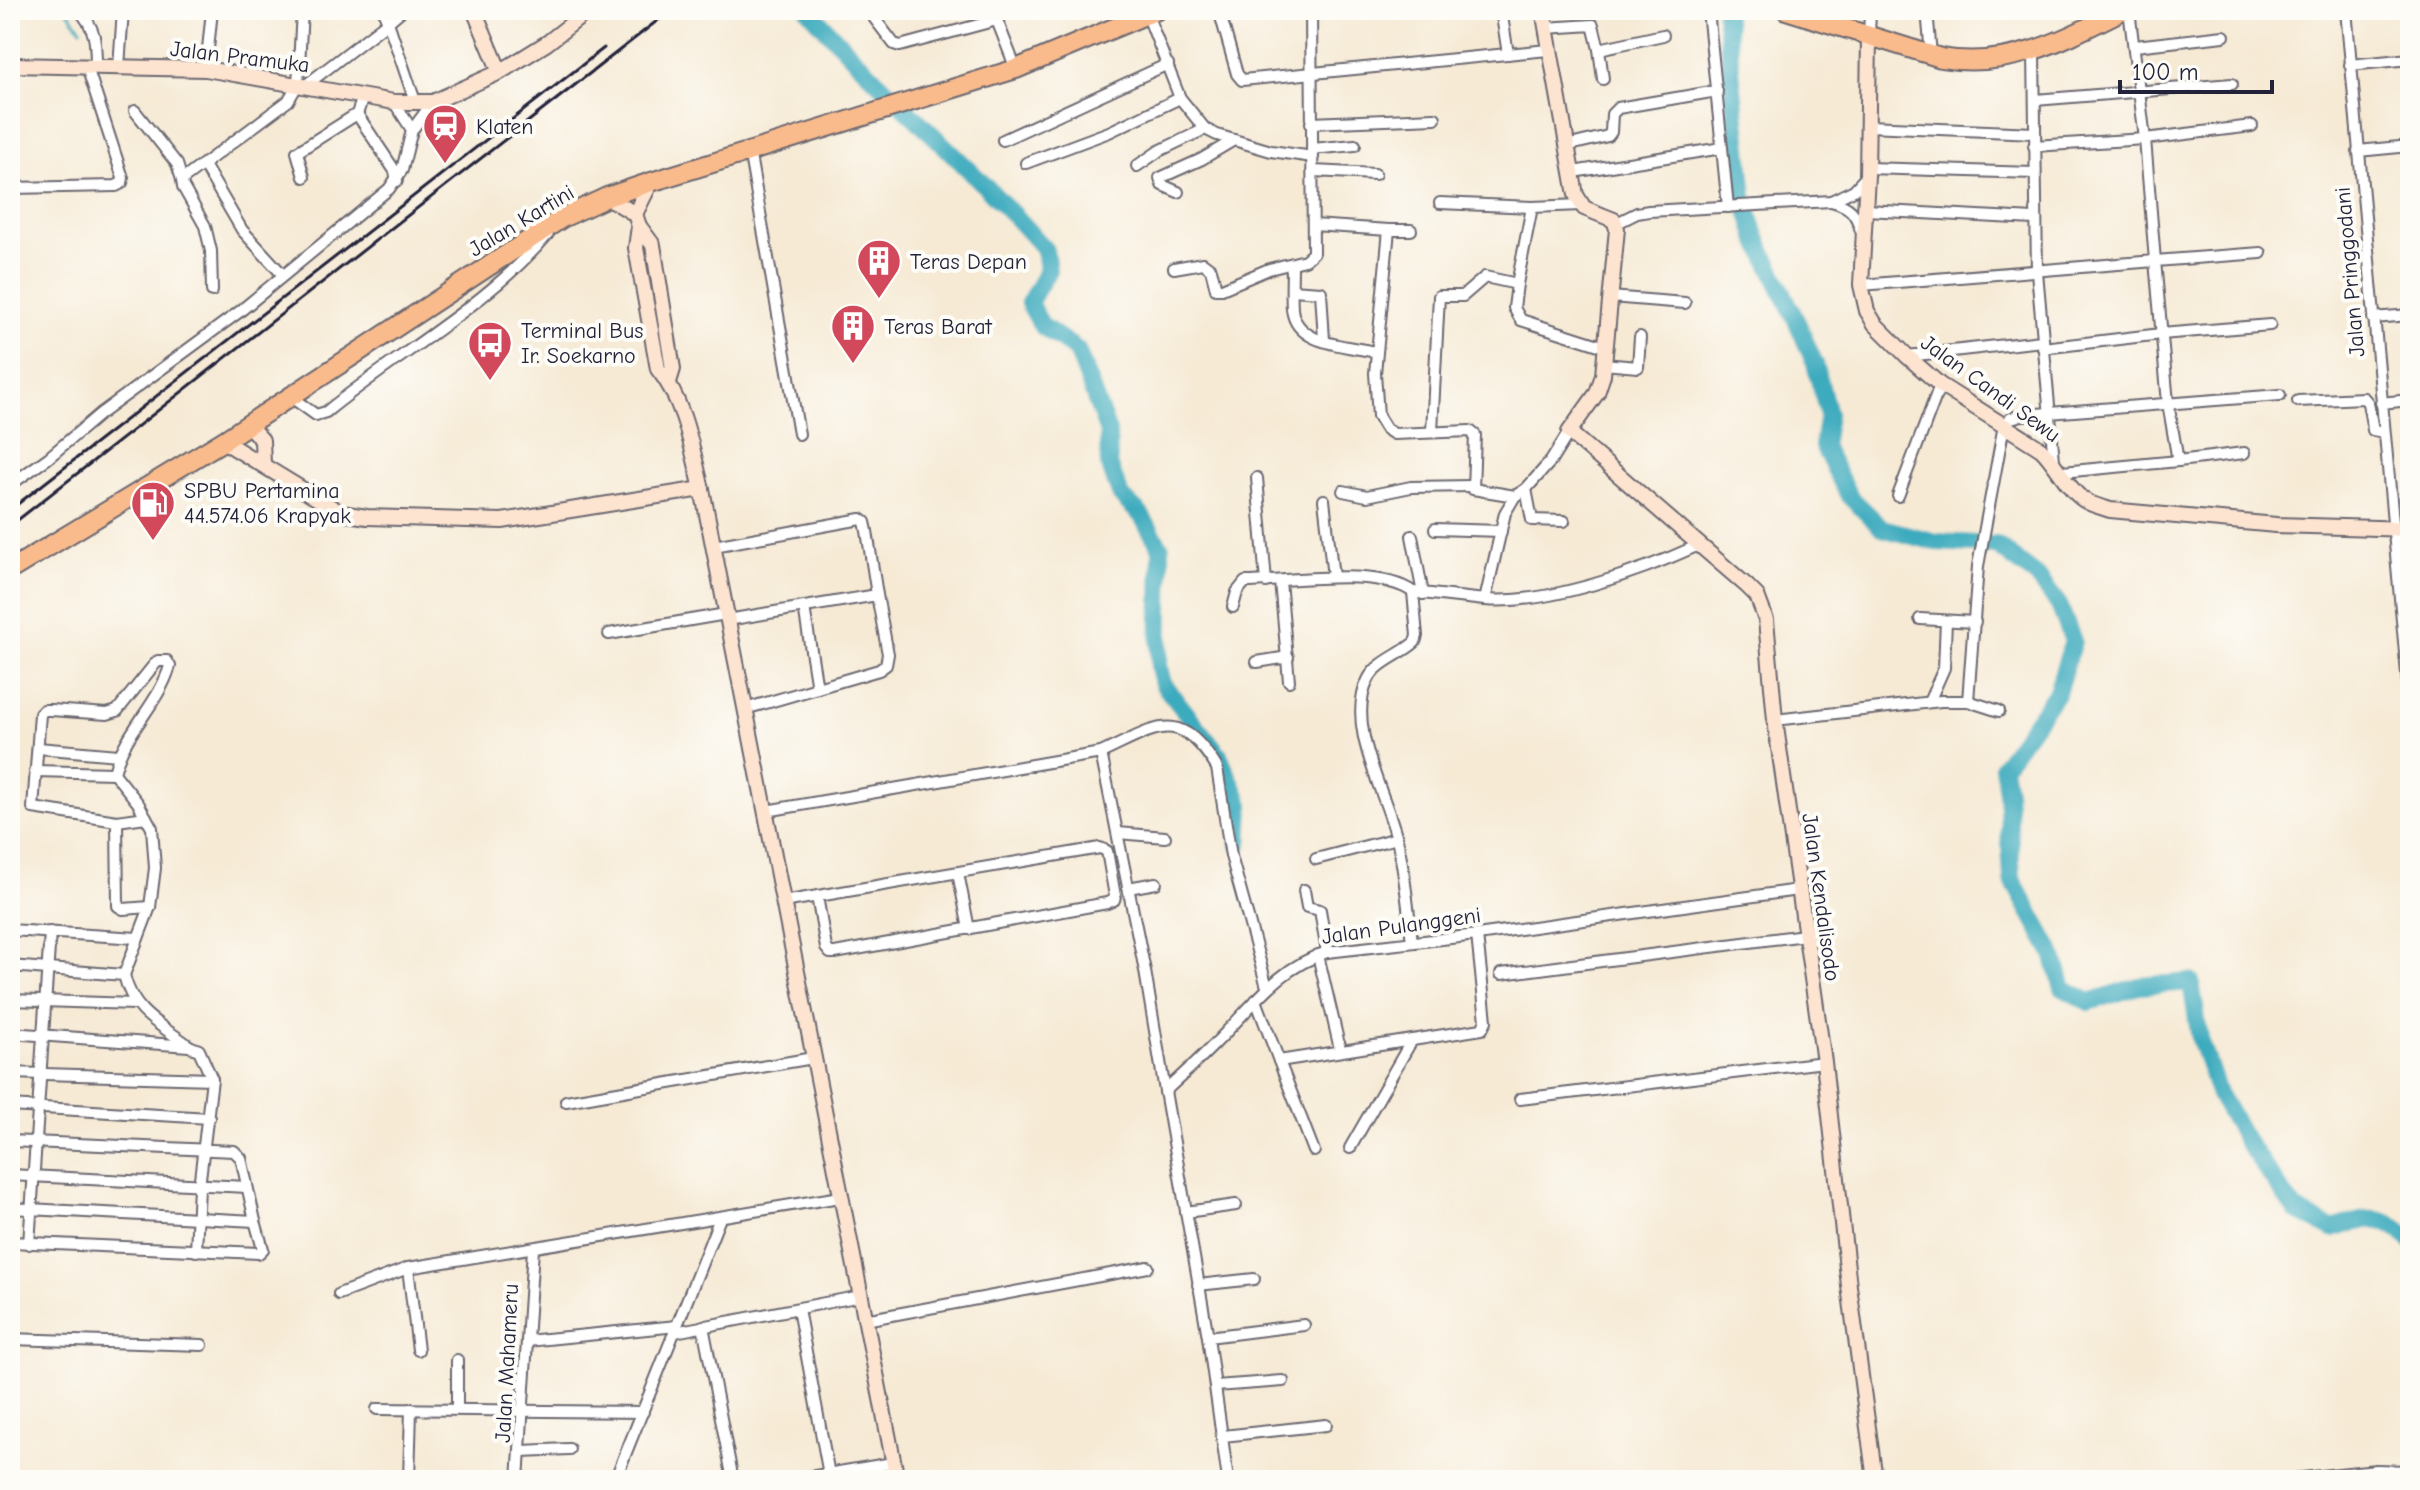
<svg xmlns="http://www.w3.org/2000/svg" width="2420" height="1490" font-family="'Comic Neue',sans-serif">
	<rect width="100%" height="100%" fill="#fdfcf7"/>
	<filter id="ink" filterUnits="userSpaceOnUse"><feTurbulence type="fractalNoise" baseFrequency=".0125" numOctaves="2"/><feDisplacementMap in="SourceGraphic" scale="16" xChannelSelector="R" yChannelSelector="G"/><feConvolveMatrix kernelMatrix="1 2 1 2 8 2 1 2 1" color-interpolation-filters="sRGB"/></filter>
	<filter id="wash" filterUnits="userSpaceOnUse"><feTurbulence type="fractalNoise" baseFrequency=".006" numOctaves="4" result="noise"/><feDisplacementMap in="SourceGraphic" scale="32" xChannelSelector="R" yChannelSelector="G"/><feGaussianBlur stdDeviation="1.8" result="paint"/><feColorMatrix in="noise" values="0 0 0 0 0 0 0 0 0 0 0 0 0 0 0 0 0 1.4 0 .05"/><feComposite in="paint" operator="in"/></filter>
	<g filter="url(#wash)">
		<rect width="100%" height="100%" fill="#f6ead5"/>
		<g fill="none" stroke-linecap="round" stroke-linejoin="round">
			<path stroke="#3eabbe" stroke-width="3" d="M67 10 81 29"/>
			<g stroke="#3eabbe" stroke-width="18">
				<path d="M809 10C883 94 972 165 1045 250L1048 270 1029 303 1042 326 1077 350 1108 432 1109 465 1121 496 1141 515 1161 548 1159 667 1163 684 1218 753 1241 805 1239 844"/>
				<path d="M1725 10 1744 197 1756 236 1797 322 1815 364 1828 414 1823 446 1849 496 1882 528 1936 542 1996 545 2037 576 2059 605 2073 641 2057 692 2003 766 2007 792 2012 879 2053 954 2063 988 2089 1002 2139 986 2191 982 2200 1039 2218 1093 2246 1141 2295 1210 2332 1229C2368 1219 2383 1211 2410 1240"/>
			</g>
		</g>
	</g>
	<g filter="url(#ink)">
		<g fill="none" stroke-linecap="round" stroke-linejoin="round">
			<g stroke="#6c6871" stroke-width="14">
				<g id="street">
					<path d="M79 10C96 28 96 43 96 67"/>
					<path d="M383 10 388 22 402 10"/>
					<path d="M868 10 894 44 900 46 997 20"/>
					<path d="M993 10 1016 69"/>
					<path d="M1219 10 1237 74 1242 80 1548 50"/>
					<path d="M1501 10 1508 54"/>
					<path d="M1708 10 1728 207"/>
					<path d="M1927 10 1931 55"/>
					<path d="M2346 10 2410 707"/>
					<path d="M1147 14 1180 98 1205 129 1217 135 1271 151 1313 157"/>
					<path d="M873 16 894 10"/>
					<path d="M1545 28 1593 25 1599 49 1663 35"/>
					<path d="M1869 36 1870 10"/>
					<path d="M2135 46 2224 36"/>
					<path d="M1599 49 1603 79"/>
					<path d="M2034 52 2037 272 2054 461"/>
					<path d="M2350 65 2410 59"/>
					<path d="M119 67 123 10"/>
					<path d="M206 69 212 10"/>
					<path d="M306 85 388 22 416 104"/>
					<path d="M2035 100 2232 84"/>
					<path d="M394 102 412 130"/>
					<path d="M135 111 177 164 182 180 288 101 298 84 302 10"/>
					<path d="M357 114 395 171 397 181"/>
					<path d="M1311 123 1435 118"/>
					<path d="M1868 126 2035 133"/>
					<path d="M1003 140 1168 64"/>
					<path d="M1566 146 1608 136 1611 132 1612 114 1618 108 1717 91"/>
					<path d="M2034 146 2145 139 2252 126"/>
					<path d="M1312 149 1355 145"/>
					<path d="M749 150 799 434"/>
					<path d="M2358 151 2410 146"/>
					<path d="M1026 163 1109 132 1180 98"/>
					<path d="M204 165 242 230 283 275"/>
					<path d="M1137 166 1159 151 1205 129"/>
					<path d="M1867 168 2035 173"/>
					<path d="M1313 171 1375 174"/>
					<path d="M1573 172 1722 148"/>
					<path d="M304 177 297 152 357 114 363 97"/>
					<path d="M182 180 183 187 205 226 211 251 212 291"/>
					<path d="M10 188 116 186 122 183 123 178 87 67"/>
					<path d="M1178 192 1162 185 1160 178 1202 159 1234 140"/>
					<path d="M1831 201C1850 206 1856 213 1861 231"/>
					<path d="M1440 203 1532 207 1581 205"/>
					<path d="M1866 210 2034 219"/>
					<path d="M1617 223 1637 213 1649 211 1831 201 1854 190 1866 177"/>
					<path d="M1313 225 1389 230 1375 373 1378 416 1386 429 1394 434 1470 431 1475 435 1473 489 1515 496"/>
					<path d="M1389 230H1411"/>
					<path d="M1292 265C1292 279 1291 294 1292 309 1296 346 1347 345 1375 352"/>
					<path d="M1174 268 1203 263 1211 269 1216 289H1222L1269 269 1305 260 1313 253 1311 10"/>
					<path d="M1517 284 1514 308 1521 320 1605 347"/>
					<path d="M1861 285 2155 261 2145 139 2129 10"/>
					<path d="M1292 290 1321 292 1324 340"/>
					<path d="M1610 297 1685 303"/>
					<path d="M2373 318 2410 315"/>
					<path d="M2043 348 2161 334 2270 325"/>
					<path d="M1907 356 2042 341"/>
					<path d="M1603 364 1638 367 1640 337"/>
					<path d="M291 397 316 415 326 412C397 354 489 304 548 234"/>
					<path d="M2298 401 2364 398 2368 403 2373 430 2383 432"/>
					<path d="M2381 403 2410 400"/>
					<path d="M1432 431 1439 296H1463L1485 277 1517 284 1532 207"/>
					<path d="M2178 461 2244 453"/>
					<path d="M2062 472 2178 461 2168 403 2155 261 2261 253"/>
					<path d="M1257 478 1266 582"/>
					<path d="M10 485 48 458 100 414 239 312 389 189 402 170 412 130 433 102"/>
					<path d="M1526 489 1532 520 1564 521"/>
					<path d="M1343 491 1367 496 1411 487 1472 486"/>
					<path d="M1898 496 1940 385"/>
					<path d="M1324 500 1333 577"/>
					<path d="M1435 529 1501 531"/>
					<path d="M1412 536 1423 594"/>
					<path d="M714 546 861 519 865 522 867 531 877 595"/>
					<path d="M1280 581 1289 681"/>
					<path d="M1485 600C1548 605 1642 571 1699 545"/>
					<path d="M804 607 817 688"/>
					<path d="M1233 607 1237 592 1245 582C1290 582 1377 566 1413 592"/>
					<path d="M1920 619 1975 622"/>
					<path d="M727 620 877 595 888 654 886 665 879 670 745 709"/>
					<path d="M609 634 726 614"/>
					<path d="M1257 662 1288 657"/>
					<path d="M1968 701 1978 566 2004 425 2011 418 2022 415 2280 395"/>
					<path d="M1929 702 1944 668 1946 621"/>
					<path d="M1775 720 1941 701H1968L1999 711"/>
					<path d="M38 748 118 755"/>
					<path d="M1101 753C1156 728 1179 705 1217 768L1231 856 1267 987"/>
					<path d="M114 773C123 733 158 706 170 666L167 661H158L154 665 117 711 107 714 51 710H44L40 714 33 808 117 821 146 817"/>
					<path d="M766 811 1101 753 1145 971 1165 1091"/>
					<path d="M117 821 118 906 123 909 150 907"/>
					<path d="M1118 833 1165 837"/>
					<path d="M1316 859 1397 838"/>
					<path d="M958 873 969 929"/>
					<path d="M1128 888 1156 883"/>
					<path d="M1304 890 1307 907 1320 910 1327 952"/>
					<path d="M783 902C889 883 995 866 1100 848L1107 851 1115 896 1114 900 1107 903 835 953H830L826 948 817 896"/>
					<path d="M10 930 138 938"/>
					<path d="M1412 942C1408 908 1405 872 1397 839 1386 793 1345 726 1368 680 1376 662 1401 655 1415 642L1417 636 1413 592 1485 600 1505 513 1515 496 1526 489 1551 461 1569 432"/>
					<path d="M1318 955 1340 1049"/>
					<path d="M10 966 124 975 150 907 155 868 152 828 138 803 114 773 35 771"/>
					<path d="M1501 974 1805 935"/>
					<path d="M124 975C133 1013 158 1023 188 1045"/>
					<path d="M10 1000 135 1004"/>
					<path d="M1256 1000 1279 1061 1482 1029 1486 1021 1477 935"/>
					<path d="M10 1033 189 1046 199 1050 212 1079 199 1187 196 1251"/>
					<path d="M1279 1061 1314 1151"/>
					<path d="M10 1073 212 1079"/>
					<path d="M1520 1099 1824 1062"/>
					<path d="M566 1101 813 1058"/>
					<path d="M10 1106 209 1118"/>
					<path d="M10 1141 234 1151 241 1158 255 1221 10 1208"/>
					<path d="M1350 1148 1412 1040"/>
					<path d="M10 1175 247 1187"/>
					<path d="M1186 1212 1236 1205"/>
					<path d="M10 1242 259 1253 263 1249 255 1221"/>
					<path d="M29 1244 50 932"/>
					<path d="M408 1268 418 1350"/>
					<path d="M1198 1285 1254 1279"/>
					<path d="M339 1294 408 1268 840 1197"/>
					<path d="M798 1309 830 1480"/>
					<path d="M865 1320 1148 1267"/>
					<path d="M703 1326 733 1480"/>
					<path d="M675 1332 861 1296"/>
					<path d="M1208 1337 1304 1325"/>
					<path d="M10 1339 202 1345"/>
					<path d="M527 1341 677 1326"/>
					<path d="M1215 1386 1283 1381"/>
					<path d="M457 1408V1360"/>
					<path d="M377 1409 643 1412"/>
					<path d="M1223 1436 1326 1425"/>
					<path d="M521 1451 569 1449"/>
					<path d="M409 1480 411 1409"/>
					<path d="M518 1480 533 1249"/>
					<path d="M615 1480 720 1218"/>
					<path d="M791 1480 893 1463"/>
					<path d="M1228 1480 1208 1337 1165 1091C1187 1071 1209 1051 1229 1029 1260 997 1282 967 1327 952L1477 935 1798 890"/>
					<path d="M2284 1480 2376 1470 2410 1471"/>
				</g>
			</g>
			<g stroke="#6c6871" stroke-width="18">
				<g id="secondary">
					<path d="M474 10 500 72"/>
					<path d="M1543 10 1576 195 1584 208 1614 220 1617 229 1603 375 1597 393 1569 432 1747 586 1757 596 1766 620 1775 720 1824 1062 1849 1286 1875 1480"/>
					<path d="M1869 36 1867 175 1861 285 1867 311 1875 324 1907 356 1940 385 2041 449C2056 463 2069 491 2084 500 2091 505 2102 507 2110 510L2276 525 2410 529"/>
					<path d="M10 65 206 69 394 102H433L500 72 547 43 589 10"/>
					<path d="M607 197 635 214 639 226 653 245 673 369 669 382"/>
					<path d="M635 214 651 182"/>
					<path d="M639 226 636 248 658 369C685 402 692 450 702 489L897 1480"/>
					<path d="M248 425 262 440 263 464"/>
					<path d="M223 441 341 513 367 517 502 521 702 489"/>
				</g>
			</g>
			<g stroke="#6c6871" stroke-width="22">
				<g id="highway">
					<path d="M1786 10 1941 58C2009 70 2065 39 2123 10"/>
					<path d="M10 570 223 441 562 218 607 197 651 182 1016 69 1157 10"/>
				</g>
			</g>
			<use href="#street" stroke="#fff" stroke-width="10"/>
			<use href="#secondary" stroke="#fde4d1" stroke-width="14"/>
			<use href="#highway" stroke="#fabb8c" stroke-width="18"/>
			<g stroke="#22223b" stroke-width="3">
				<path d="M10 510 604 48"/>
				<path d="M10 526 671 10"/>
			</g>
		</g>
	</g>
	<defs>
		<g id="station-pin" transform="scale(2.3)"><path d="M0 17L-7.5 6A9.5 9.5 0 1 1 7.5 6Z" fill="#d1495b" stroke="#fdfcf7"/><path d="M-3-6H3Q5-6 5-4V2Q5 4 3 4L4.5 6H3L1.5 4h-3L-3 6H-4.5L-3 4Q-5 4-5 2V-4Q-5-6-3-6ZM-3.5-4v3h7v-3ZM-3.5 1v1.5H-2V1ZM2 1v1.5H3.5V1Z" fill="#fff"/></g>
		<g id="building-pin" transform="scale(2.3)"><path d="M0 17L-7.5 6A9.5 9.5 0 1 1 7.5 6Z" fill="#d1495b" stroke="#fdfcf7"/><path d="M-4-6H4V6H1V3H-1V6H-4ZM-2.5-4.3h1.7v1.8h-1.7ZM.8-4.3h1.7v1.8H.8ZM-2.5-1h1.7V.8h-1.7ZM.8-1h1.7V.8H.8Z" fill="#fff"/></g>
		<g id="bus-pin" transform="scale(2.3)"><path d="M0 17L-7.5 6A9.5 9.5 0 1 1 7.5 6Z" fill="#d1495b" stroke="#fdfcf7"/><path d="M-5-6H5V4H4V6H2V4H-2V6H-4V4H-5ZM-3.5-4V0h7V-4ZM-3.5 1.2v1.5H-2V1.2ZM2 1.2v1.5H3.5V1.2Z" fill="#fff"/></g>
		<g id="fuel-pin" transform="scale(2.3)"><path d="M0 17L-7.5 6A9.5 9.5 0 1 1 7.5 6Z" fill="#d1495b" stroke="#fdfcf7"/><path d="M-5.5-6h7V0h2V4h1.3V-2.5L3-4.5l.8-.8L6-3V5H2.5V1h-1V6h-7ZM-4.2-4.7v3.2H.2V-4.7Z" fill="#fff"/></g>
	</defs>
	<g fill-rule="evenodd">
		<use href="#station-pin" x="445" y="126"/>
		<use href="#building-pin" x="879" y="261"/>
		<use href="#building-pin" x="853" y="326"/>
		<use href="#bus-pin" x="490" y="343"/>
		<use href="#fuel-pin" x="153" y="503"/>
	</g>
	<g text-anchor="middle" stroke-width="8" stroke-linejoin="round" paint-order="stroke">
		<g font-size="22" fill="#22223b" stroke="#fdfcf7">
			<text transform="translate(240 56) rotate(7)" y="8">Jalan Pramuka</text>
			<text transform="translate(521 220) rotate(-31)" y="8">Jalan Kartini</text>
			<text transform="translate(2349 272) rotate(-95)" y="8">Jalan Pringgodani</text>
			<text transform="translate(1991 388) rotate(36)" y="8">Jalan Candi Sewu</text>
			<text transform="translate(1822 897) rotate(82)" y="8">Jalan Kendalisodo</text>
			<text transform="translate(1401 925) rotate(-8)" y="8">Jalan Pulanggeni</text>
			<text transform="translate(506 1363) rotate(-87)" y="8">Jalan Mahameru</text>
		</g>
		<g font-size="22" fill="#22223b" stroke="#fdfcf7" text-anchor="start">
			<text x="476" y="134">Klaten</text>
			<text x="910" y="269">Teras Depan</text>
			<text x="884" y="334">Teras Barat</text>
			<text x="521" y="338">Terminal Bus<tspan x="521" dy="25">Ir. Soekarno</tspan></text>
			<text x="184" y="498">SPBU Pertamina<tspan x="184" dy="25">44.574.06 Krapyak</tspan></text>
		</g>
	</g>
	<rect width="2420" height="1490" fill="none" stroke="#fdfcf7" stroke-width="40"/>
	<path d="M2120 80v12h152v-12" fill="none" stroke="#22223b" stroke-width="4"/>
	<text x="2132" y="80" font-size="24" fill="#22223b" stroke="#fdfcf7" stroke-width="6" paint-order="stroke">100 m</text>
</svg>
